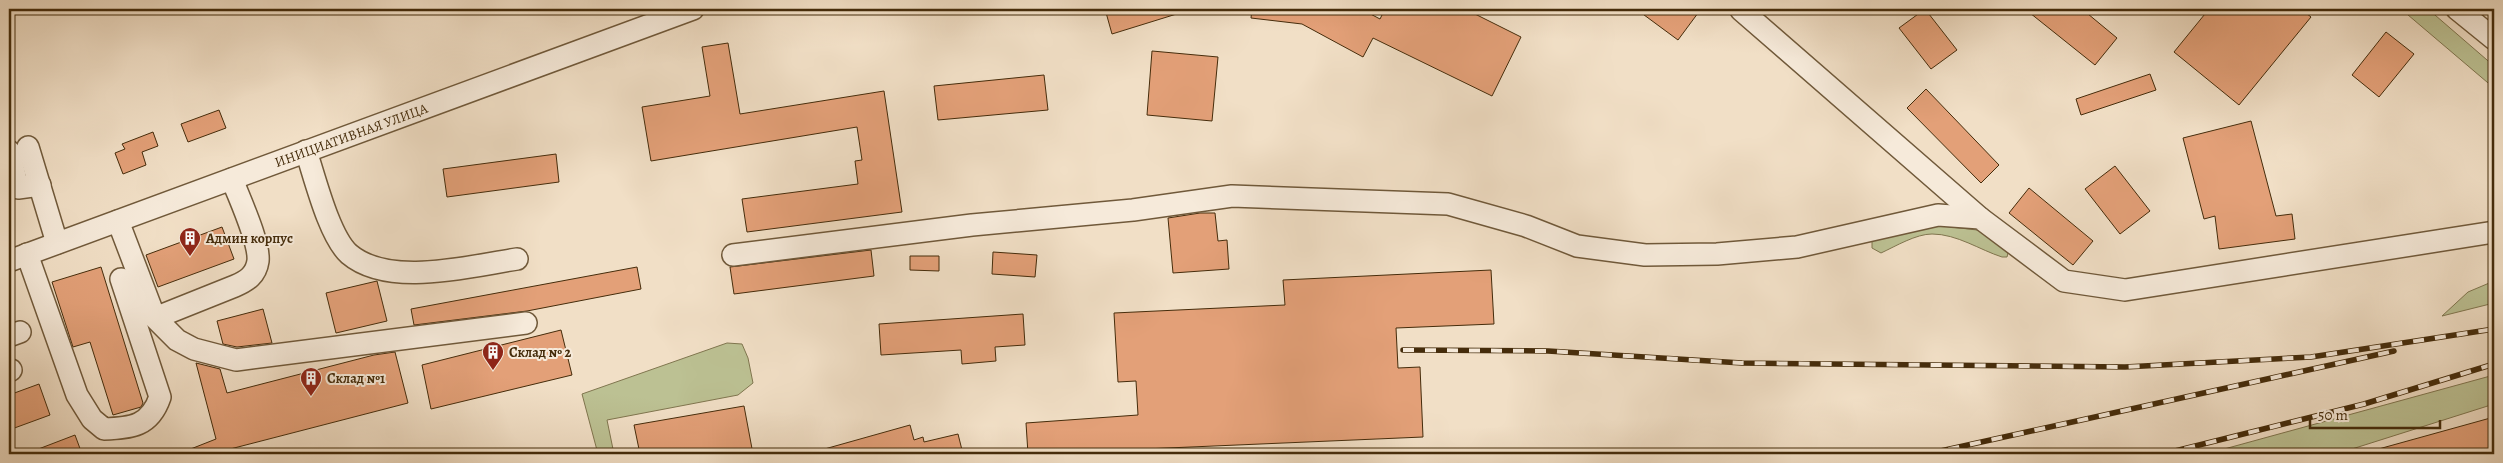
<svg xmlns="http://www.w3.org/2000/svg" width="2503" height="463" font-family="Alegreya,serif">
	<rect width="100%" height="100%" fill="#f1dfc6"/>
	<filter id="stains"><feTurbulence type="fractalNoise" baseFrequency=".004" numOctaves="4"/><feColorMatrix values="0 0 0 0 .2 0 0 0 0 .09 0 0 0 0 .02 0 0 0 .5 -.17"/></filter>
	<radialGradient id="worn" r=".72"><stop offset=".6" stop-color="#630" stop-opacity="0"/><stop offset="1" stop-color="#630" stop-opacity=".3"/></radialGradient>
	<g fill="#bcc193" stroke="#80764f">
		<path d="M2401 9H2428L2494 66V88Z"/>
		<path d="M1933 225 1986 231 2009 249 2007 257H2002C1980 250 1957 234 1932 234 1916 234 1896 246 1881 253L1872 248V239Z"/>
		<path d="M2494 281V303L2442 316 2468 292Z"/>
		<path d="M727 343 742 344 748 358 753 383 738 395 607 420 614 454H598L582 394Z"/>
		<path d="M2494 375V404L2352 449 2332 454H2206Z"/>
	</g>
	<g fill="#e3a078" stroke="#452c0b">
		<path d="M1105 9H1182L1183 12 1112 34Z"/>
		<path d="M1252 9H1361L1380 19 1385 9H1465L1521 37 1492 96 1373 38 1363 57 1302 24 1251 18Z"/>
		<path d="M1636 9H1701L1678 40Z"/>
		<path d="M1925 9 1957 50 1931 69 1899 28Z"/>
		<path d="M2025 9H2082L2117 38 2095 65Z"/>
		<path d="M2209 9H2301L2311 17 2239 105 2174 52Z"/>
		<path d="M2386 32 2414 54 2379 97 2352 75Z"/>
		<path d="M728 43 740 114 884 91 902 212 747 232 742 199 858 184 855 161 862 160 857 127 651 161 642 107 710 96 702 47Z"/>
		<path d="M1152 51 1218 57 1212 121 1147 115Z"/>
		<path d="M2150 74 2156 90 2081 115 2076 99Z"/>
		<path d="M1044 75 1048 110 938 120 934 86Z"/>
		<path d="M1926 89 1999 165 1981 183 1907 108Z"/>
		<path d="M219 110 226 128 188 142 181 124Z"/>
		<path d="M2251 121 2276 216 2292 214 2295 239 2219 249 2215 216 2204 219 2183 138Z"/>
		<path d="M153 132 158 146 142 152 146 165 123 174 115 153 125 149 122 144Z"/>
		<path d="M556 154 559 182 447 197 443 169Z"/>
		<path d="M2115 166 2150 211 2120 234 2085 189Z"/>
		<path d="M2029 188 2093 241 2073 265 2009 213Z"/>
		<path d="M1200 213H1215L1218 241 1227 240 1229 269 1173 273 1168 218Z"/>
		<path d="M222 227 234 259 158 287 146 255Z"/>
		<path d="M871 250 874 276 734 294 730 267Z"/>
		<path d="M993 252 1037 255 1035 277 992 274Z"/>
		<path d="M910 256H939V271L910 270Z"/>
		<path d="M101 267 143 403 141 407 113 415 90 342 73 347 52 282Z"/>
		<path d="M637 267 641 289 527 311 414 325 411 309Z"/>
		<path d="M1491 270 1494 324 1396 328 1398 368 1420 367 1423 437 1028 454 1026 423 1138 415 1136 381 1118 382 1114 313 1285 305 1283 280Z"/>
		<path d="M377 281 387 321 336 333 326 293Z"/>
		<path d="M263 309 272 343 237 347 223 344 217 321Z"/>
		<path d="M1023 314 1025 345 995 347 996 361 962 364 961 350 881 355 879 324Z"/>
		<path d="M561 330 572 375 431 409 422 365Z"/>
		<path d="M395 352 408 403 211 454H178L216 439 196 363 220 369 227 393 374 355Z"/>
		<path d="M39 384 50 415 9 430V395Z"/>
		<path d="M744 406 753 454H640L634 425Z"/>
		<path d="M2494 417V452L2375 454V450Z"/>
		<path d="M910 425 914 440 923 437 924 442 958 434 963 454H821V450Z"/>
		<path d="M75 435 82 454H29L28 453Z"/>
	</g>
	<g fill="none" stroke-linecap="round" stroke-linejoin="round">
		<g stroke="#70593a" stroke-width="24">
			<g id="minor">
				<path d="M2457 9 2494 39"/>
				<path d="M1741 10 1980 218"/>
				<path d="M28 147 57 243"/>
				<path d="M9 151 18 188 40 185"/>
				<path d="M306 151C315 178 329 236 349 254 389 288 470 266 517 259"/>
				<path d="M118 221 155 318 177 340 194 349 236 360 526 323"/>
				<path d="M27 254 77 395 92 419 104 429C132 428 150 426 160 397L121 279"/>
				<path d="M733 255 972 225 1133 210 1232 196 1448 204 1526 226 1577 246 1645 255 1717 254 1797 247 1938 215 1980 218 2064 281 2125 290 2494 232"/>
				<path d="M9 261 693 9"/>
				<path d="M155 318 235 286C247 281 256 275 258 261 260 242 239 198 232 179"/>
				<path d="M9 336 20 332"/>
				<path d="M9 371 11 370"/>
			</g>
		</g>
		<use href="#minor" stroke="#f6eada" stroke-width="21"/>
		<path stroke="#452c0b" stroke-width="1" d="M2481 9 2494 20"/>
		<g stroke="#452c0b" stroke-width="5.5">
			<g id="rail">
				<path d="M1403 350 1548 351 1742 363 2125 367 2311 357 2494 329"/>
				<path d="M1927 454 2394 351"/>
				<path d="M2163 454 2364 404 2494 364"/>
			</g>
		</g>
		<use href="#rail" stroke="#f6eada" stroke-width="4" stroke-dasharray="11" stroke-linecap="butt"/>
	</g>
	<defs>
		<g id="building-pin" transform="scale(1.125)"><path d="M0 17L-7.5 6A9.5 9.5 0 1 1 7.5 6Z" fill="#8f2418" stroke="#f6eada"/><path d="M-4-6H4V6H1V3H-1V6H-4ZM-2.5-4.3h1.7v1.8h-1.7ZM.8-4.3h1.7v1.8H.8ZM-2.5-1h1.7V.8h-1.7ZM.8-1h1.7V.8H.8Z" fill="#fff"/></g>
	</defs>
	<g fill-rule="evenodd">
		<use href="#building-pin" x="190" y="238"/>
		<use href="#building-pin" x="493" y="352"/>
		<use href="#building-pin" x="311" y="378"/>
	</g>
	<g text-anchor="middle" stroke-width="4" stroke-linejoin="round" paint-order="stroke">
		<g font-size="14" fill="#452c0b" stroke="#f6eada">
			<text transform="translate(351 135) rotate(-20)" y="5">ИНИЦИАТИВНАЯ УЛИЦА</text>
		</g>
		<g font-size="14" font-weight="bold" fill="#452c0b" stroke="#f6eada" text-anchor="start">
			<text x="206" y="243">Админ корпус</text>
			<text x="509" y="357">Склад № 2</text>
			<text x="327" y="383">Склад №1</text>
		</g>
	</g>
	<rect width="2503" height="463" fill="none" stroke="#f1dfc6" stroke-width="30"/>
	<rect x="10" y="10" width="2483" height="443" fill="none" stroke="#452c0b" stroke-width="2.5"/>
	<rect x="15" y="15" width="2473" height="433" fill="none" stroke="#452c0b"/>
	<path d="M2310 420v8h130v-8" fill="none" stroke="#452c0b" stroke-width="2.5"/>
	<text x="2318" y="420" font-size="15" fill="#452c0b" stroke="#f6eada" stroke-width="4" paint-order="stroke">50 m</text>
	<rect width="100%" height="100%" filter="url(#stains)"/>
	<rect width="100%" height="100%" fill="url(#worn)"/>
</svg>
